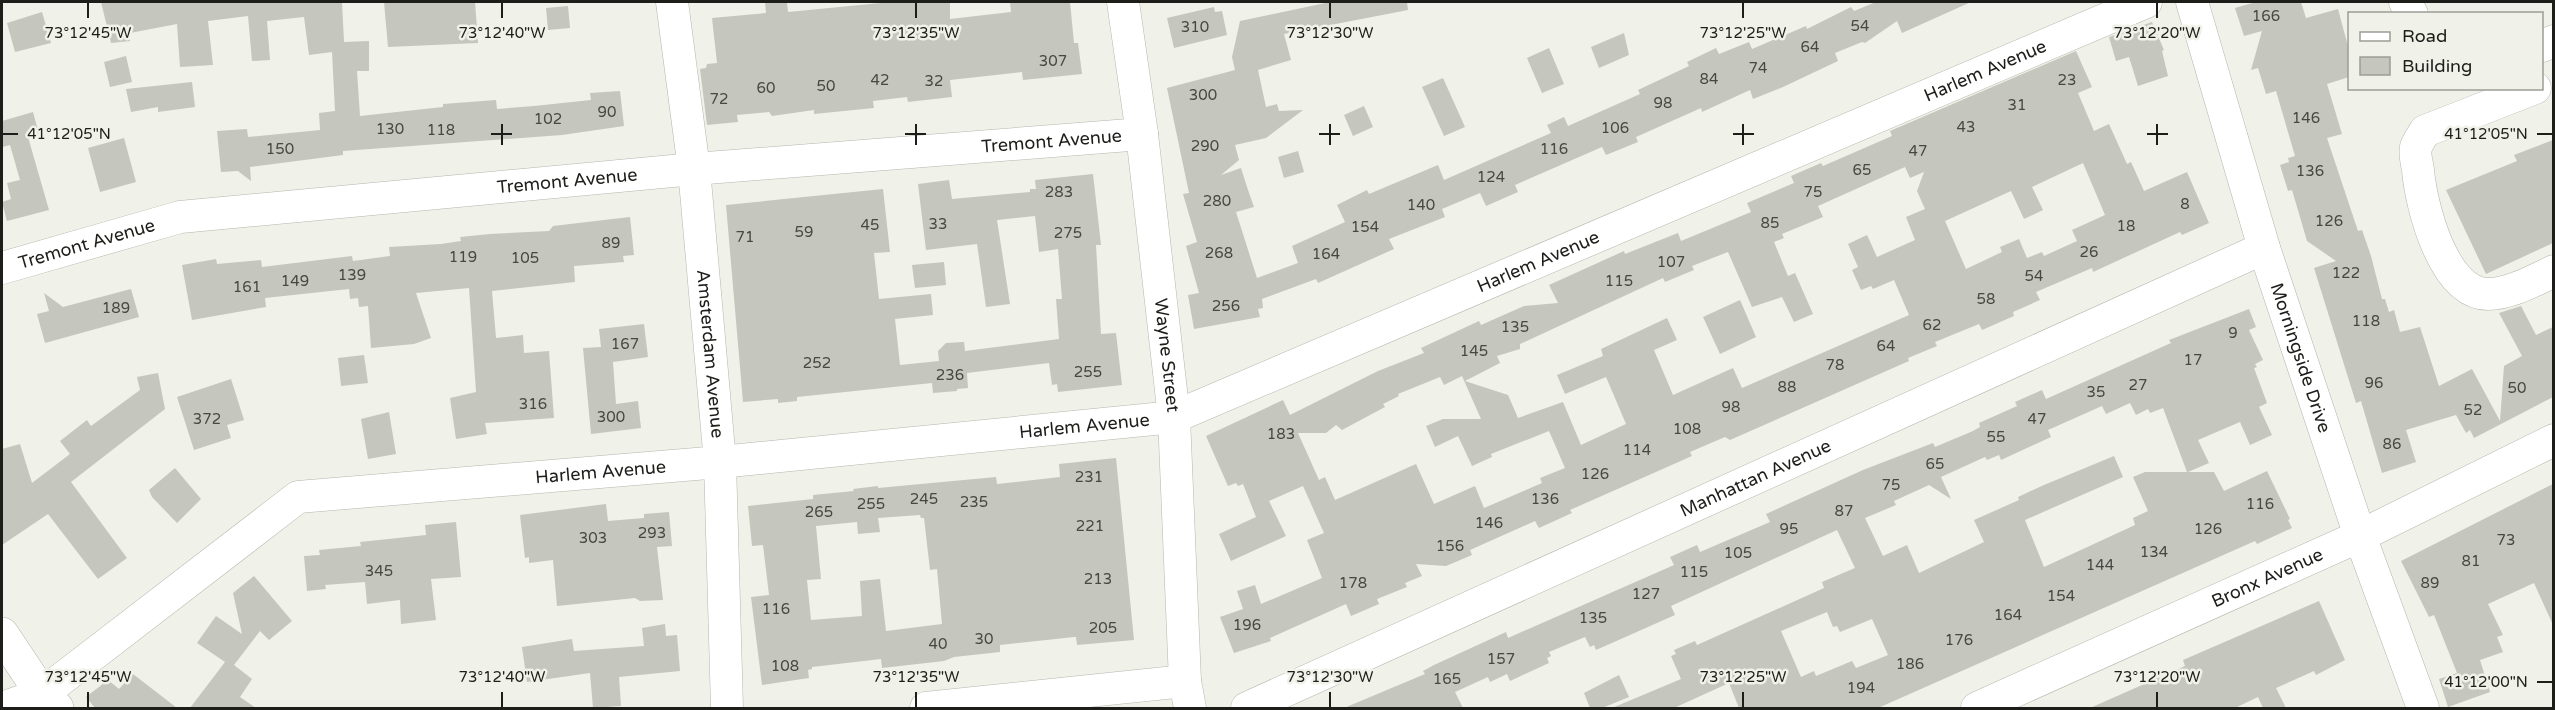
<svg xmlns="http://www.w3.org/2000/svg" width="2555" height="710" font-family="'Varela Round',sans-serif">
	<rect width="100%" height="100%" fill="#f0f1e8"/>
	<g fill="#c5c6bd" fill-rule="evenodd">
		<path d="M101 2H342L344 42 369 41V71H357L360 116 443 107V104L496 100 497 109 534 106 591 100 590 93 620 91 624 126 562 135 343 151V155L250 167 251 181 238 171 221 172 217 131 247 129 248 137 320 130 319 113 335 111 332 52 309 55 304 17 267 21 270 60 252 61 248 16 208 21 213 65 180 67 177 24 130 33V41L111 43Z"/>
		<path d="M384 2H475L478 43 388 47Z"/>
		<path d="M765 2H787L788 12 891 2H950V19L1011 12 1010 2H1070L1074 43H1078L1082 74 1023 80 1022 72 950 80 952 97 908 102 907 97 873 101 874 108 814 114V110L772 116 769 112 737 115 738 122 707 125 700 69 706 68 707 64 717 63 712 18 766 13Z"/>
		<path d="M1330 2H1407L1408 10 1284 34 1291 60 1258 70 1266 107 1277 104 1279 111 1303 110 1266 138 1235 145 1239 160 1221 175 1241 168 1247 187 1254 207 1236 212 1257 278 1298 263 1292 246 1345 222 1337 205 1367 190 1369 194 1438 165 1444 180 1551 133 1547 125 1564 117 1568 126 1640 94 1638 90 1689 66 1687 62 1716 48 1719 54 1749 42 1752 49 1806 26 1807 29 1851 7 1854 11 1876 2H1971L1902 33 1897 21 1865 43 1862 42 1835 53 1838 61 1783 87 1753 99 1750 90 1702 112 1701 108 1636 137 1638 142 1606 155 1602 147 1515 185 1518 192 1486 206 1480 193 1442 209 1445 217 1389 239 1394 249 1318 283 1316 279 1262 299 1263 308 1258 309 1260 317 1194 329 1188 295 1199 293 1186 246 1197 242 1183 194 1189 193 1167 88 1235 70 1232 57 1240 21Z"/>
		<path d="M2256 2H2301L2306 18 2338 9 2349 50V77L2327 84 2342 134 2327 138 2358 231 2362 230 2371 256 2382 299H2385L2389 312 2394 310 2400 332 2420 327 2439 386 2472 369 2500 421 2504 366 2522 356 2499 313 2521 306 2536 335 2553 327V397L2474 438 2470 430 2466 433 2456 415 2406 430 2416 462 2382 473 2361 401 2356 403 2314 268 2336 261 2307 241 2292 190 2288 191 2280 165 2289 162 2288 158 2295 156 2276 91 2266 94 2258 68 2251 70 2262 31 2244 36 2235 8Z"/>
		<path d="M568 6 570 28 548 30 546 8Z"/>
		<path d="M1214 7 1215 12 1222 11 1227 35 1174 48 1167 18Z"/>
		<path d="M42 12 51 43 15 52 7 23Z"/>
		<path d="M2152 22 2164 50 2162 51 2168 76 2138 86 2129 57 2116 61 2109 37Z"/>
		<path d="M1624 33 1629 55 1599 68 1591 47Z"/>
		<path d="M1549 48 1564 84 1542 93 1527 58Z"/>
		<path d="M2076 51 2092 87 2078 93 2094 131 2109 124 2127 164 2131 162 2144 191 2187 172 2209 223 2182 235 2180 232 2093 272 2092 268 2036 292 2040 300 2013 312 2014 316 1982 330 1979 324 1935 342 1937 346 1908 358 1909 361 1730 440 1725 437 1690 452 1692 456 1570 510 1572 513 1539 528 1535 521 1470 550 1472 555 1446 566 1416 564 1422 576 1405 583 1407 587 1377 599 1379 604 1351 616 1346 604 1270 638 1271 641 1234 653 1220 617 1243 609 1237 591 1255 585 1261 604 1322 578 1307 540 1324 533 1303 486 1269 501 1286 536 1231 561 1219 534 1256 517 1243 484 1238 486 1236 483 1228 486 1206 436 1283 400 1290 415 1378 371 1424 353 1421 348 1479 321 1481 325 1524 306 1558 303 1549 285 1624 251 1625 254 1678 233 1681 241 1751 212 1747 203 1794 183 1791 176 1821 163 1823 166 1892 136 1890 131ZM2083 163 2105 215 2072 230 2077 241 2044 256 2042 252 2027 258 2019 239 2000 247 2002 252 1966 269 1945 221 2011 191 2024 219 2043 210 2032 187ZM1905 167 1910 178 1924 172 1917 191 1925 209 1906 217 1915 240 1877 257 1867 235 1848 244 1858 267 1852 270 1861 290 1871 286 1873 289 1894 280 1909 315 1742 388 1733 368 1673 395 1654 350 1677 340 1667 318 1601 349 1603 356 1557 375 1565 394 1606 377 1626 424 1581 445 1563 402 1518 418 1508 395 1465 381 1500 363 1497 356 1520 349V344L1663 278 1665 282 1694 270 1692 266 1728 252 1752 307 1782 297 1794 322 1813 314 1795 273 1788 276 1774 242 1784 238 1782 234 1823 217 1818 206ZM1462 376 1481 419H1443L1426 426 1435 447 1458 436 1472 466 1492 457 1491 454 1549 431 1565 468 1540 478 1542 483 1484 508 1475 486 1434 504 1416 464 1335 500 1325 477 1319 480 1298 433H1326L1336 425 1342 430 1385 407 1383 404 1399 396 1398 394 1440 377 1444 385Z"/>
		<path d="M126 56 132 82 110 87 104 62Z"/>
		<path d="M1443 78 1465 127 1444 136 1422 87Z"/>
		<path d="M192 82 195 107 158 112V107L131 112 126 89Z"/>
		<path d="M1364 106 1373 127 1353 136 1344 115Z"/>
		<path d="M33 112 39 134 28 137 49 210 7 221 2 202 11 199 7 183 20 180 10 145 2 147V121Z"/>
		<path d="M124 138 136 182 100 192 88 148Z"/>
		<path d="M2553 140V243L2486 274 2446 190 2517 161 2514 155Z"/>
		<path d="M1298 151 1304 172 1284 178 1278 157Z"/>
		<path d="M1093 174 1101 245H1096L1101 334 1116 333 1122 385 1058 392 1057 384 1052 385 1049 363 967 373 968 388 957 389V391L933 393 932 383 797 397V401L778 403V399L743 402 726 205 883 189 890 252 874 253 879 299 931 294 933 315 895 319 900 365 939 361 938 351 946 343 964 342 965 351 1059 339 1056 299H1062L1058 249 1039 252 1035 216 997 220 1010 304 986 307 977 244 926 250 918 184 949 180 952 199 1030 192V189H1036L1035 180Z"/>
		<path d="M630 217 634 255 623 256 624 262 574 266 575 282 492 291 496 338 523 335 524 353 549 351 554 418 485 423 487 434 456 439 450 398 476 392 469 288 416 293 431 338 414 344 371 348 368 306 359 307 358 298 350 299 349 289 265 298 266 307 192 320 182 265 216 259 217 264 261 260 262 267 352 256 353 261 390 256 389 247 441 244 461 241 460 237 490 234 549 231 553 226Z"/>
		<path d="M944 262 946 285 915 288 912 265Z"/>
		<path d="M131 289 139 317 45 343 37 314 49 311 44 293 63 307Z"/>
		<path d="M1740 300 1756 337 1720 354 1703 317Z"/>
		<path d="M2249 309 2256 327 2249 330 2263 360 2255 364 2257 367 2254 368 2267 403 2259 407 2272 435 2250 445 2240 422 2198 440 2209 463 2188 472H2214L2224 491 2267 471 2290 519 2288 520 2292 528 2257 544 2255 541 1878 708H1739L1729 683 1674 708H1612L1681 679 1671 656 1676 654 1674 650 1695 641 1697 645 1824 588 1822 582 1855 568 1837 530 1671 606 1675 615 1596 650 1594 645 1590 647 1585 637 1549 652 1551 656 1547 658 1549 663 1510 681 1507 674 1490 682 1488 677 1455 692 1463 708H1344L1425 674 1423 671 1434 665 1506 632 1508 638 1674 565 1670 557 1697 545 1700 552 1770 522 1766 514 1863 470 1933 443 1935 447 1973 431 1980 427 1979 423 2017 406 2015 402 2042 390 2046 399 2171 343 2169 340ZM2130 403 2136 415 2148 409 2150 413 2163 408 2187 472H2145L2133 477 2148 511 2133 518 2135 525 2044 567 2025 520 2123 477 2114 456 2044 485 2018 497 2019 500 1974 520 1984 542 1919 573 1907 545 1883 556 1865 518 1896 505 1894 501 1929 485 1951 499 1941 477 1985 457 1987 460 1999 455 2001 460 2051 437 2048 430 2102 406 2106 414ZM1827 612 1833 627 1837 626 1840 632 1872 619 1888 655 1856 668 1852 661 1816 676 1814 671 1801 677 1781 631Z"/>
		<path d="M644 324 648 357 613 362 616 404 638 401 641 428 591 434 583 348 601 347 599 329Z"/>
		<path d="M364 355 368 383 341 386 338 358Z"/>
		<path d="M158 373 165 409 71 482 127 558 98 579 48 514 2 545V449L20 444 32 483 70 454 60 441 87 420 91 426 140 390 137 377Z"/>
		<path d="M231 379 244 420 227 425 231 438 194 450 177 397Z"/>
		<path d="M389 412 396 454 368 459 361 419Z"/>
		<path d="M1116 458 1134 640 1077 645 1076 637H1074L1000 645V652L954 657 944 661 882 668 881 659 812 667V669L808 670 809 678 762 685 751 597 769 595 763 545 752 546 748 506 813 499V495L854 491 853 489 878 486V488L996 477 997 484 1060 477 1059 464ZM920 515 921 518H924L930 570 937 569 942 624 886 631 880 579 860 581 862 616 811 620 807 580 821 579 816 526 857 522 858 534 880 532 878 518Z"/>
		<path d="M175 468 201 499 177 523 152 497 149 490Z"/>
		<path d="M2553 484V625L2534 583 2488 604 2503 635 2497 637 2503 652 2480 660 2490 692 2448 707 2439 679 2457 673 2434 615 2429 617 2401 561Z"/>
		<path d="M606 504 608 521 644 518V514L669 512 672 546 657 547 663 600 640 601 635 598 557 606 553 560 529 563V557L525 558 520 515Z"/>
		<path d="M456 522 461 577 431 579 436 620 401 624 400 600 367 604 365 582 325 585 326 589 307 591 304 556 320 555 319 550 361 546 360 542 426 535 425 525Z"/>
		<path d="M254 576 292 621 269 640 260 631 234 665 252 679 240 697 256 708H190L225 662 197 643 216 616 242 634 233 593Z"/>
		<path d="M2319 601 2345 660 2316 675 2314 671 2276 688 2286 708H2263L2258 697 2235 708H2090L2185 666 2183 660Z"/>
		<path d="M665 624 666 636 677 635 680 671 619 677 621 706 593 708 590 673 527 682 522 647 572 639 574 651 644 646 642 628Z"/>
		<path d="M133 674 177 708H95L86 697 108 680 119 689Z"/>
		<path d="M1619 675 1629 697 1602 708H1590L1584 693Z"/>
	</g>
	<g fill="none" stroke-linecap="round" stroke-linejoin="round">
		<g stroke="#b5b6ae" stroke-width="33">
			<g id="minor">
				<path id="s1" d="M672 2 694 169 720 462 727 708"/>
				<path id="s2" d="M1123 2 1142 134 1174 417 1185 681 1190 708"/>
				<path id="s3" d="M2192 2 2264 248 2360 536 2423 708"/>
				<path d="M2405 2 2412 14"/>
				<path d="M2542 46 2554 41"/>
				<path d="M2535 88 2425 131C2422 136 2418 142 2416 147 2414 154 2417 163 2418 170 2421 205 2443 294 2488 294 2510 294 2535 280 2554 271"/>
				<path id="s4" d="M2 268 180 217 694 169 1142 134"/>
				<path id="s5" d="M2 708 42 694 298 497 720 462 1174 417 2146 2"/>
				<path d="M926 708 1185 681"/>
				<path id="s6" d="M1247 708 2264 248"/>
				<path id="s7" d="M1977 708 2360 536 2554 440"/>
			</g>
		</g>
		<g stroke="#b5b6ae" stroke-width="34">
			<path id="major" d="M2 634 42 694 57 708"/>
		</g>
		<use href="#minor" stroke="#fff" stroke-width="32"/>
		<use href="#major" stroke="#fff" stroke-width="33"/>
	</g>
	<path fill="none" stroke="#1d1e1a" stroke-width="2" d="M88 3V18M502 3V18M916 3V18M1330 3V18M1743 3V18M2157 3V18M502 124V145M916 124V145M1330 124V145M1743 124V145M2157 124V145M3 134H18M491 134H512M905 134H926M1319 134H1340M1733 134H1754M2147 134H2168M2537 134H2552M2537 682H2552M88 692V707M502 692V707M916 692V707M1330 692V707M1743 692V707M2157 692V707"/>
	<g text-anchor="middle" stroke-width="5" stroke-linejoin="round" paint-order="stroke">
		<g font-size="15" fill="#474843">
			<text x="2266" y="21">166</text>
			<text x="1860" y="31">54</text>
			<text x="1195" y="32">310</text>
			<text x="1810" y="52">64</text>
			<text x="1053" y="66">307</text>
			<text x="1758" y="73">74</text>
			<text x="1709" y="84">84</text>
			<text x="880" y="85">42</text>
			<text x="2067" y="85">23</text>
			<text x="934" y="86">32</text>
			<text x="826" y="91">50</text>
			<text x="766" y="93">60</text>
			<text x="1203" y="100">300</text>
			<text x="719" y="104">72</text>
			<text x="1663" y="108">98</text>
			<text x="2017" y="110">31</text>
			<text x="607" y="117">90</text>
			<text x="2306" y="123">146</text>
			<text x="548" y="124">102</text>
			<text x="1966" y="132">43</text>
			<text x="1615" y="133">106</text>
			<text x="390" y="134">130</text>
			<text x="441" y="135">118</text>
			<text x="1205" y="151">290</text>
			<text x="280" y="154">150</text>
			<text x="1554" y="154">116</text>
			<text x="1918" y="156">47</text>
			<text x="1862" y="175">65</text>
			<text x="2310" y="176">136</text>
			<text x="1491" y="182">124</text>
			<text x="1059" y="197">283</text>
			<text x="1813" y="197">75</text>
			<text x="1217" y="206">280</text>
			<text x="2185" y="209">8</text>
			<text x="1421" y="210">140</text>
			<text x="2329" y="226">126</text>
			<text x="1770" y="228">85</text>
			<text x="938" y="229">33</text>
			<text x="870" y="230">45</text>
			<text x="2126" y="231">18</text>
			<text x="1365" y="232">154</text>
			<text x="804" y="237">59</text>
			<text x="1068" y="238">275</text>
			<text x="745" y="242">71</text>
			<text x="611" y="248">89</text>
			<text x="2089" y="257">26</text>
			<text x="1219" y="258">268</text>
			<text x="1326" y="259">164</text>
			<text x="463" y="262">119</text>
			<text x="525" y="263">105</text>
			<text x="1671" y="267">107</text>
			<text x="2346" y="278">122</text>
			<text x="352" y="280">139</text>
			<text x="2034" y="281">54</text>
			<text x="295" y="286">149</text>
			<text x="1619" y="286">115</text>
			<text x="247" y="292">161</text>
			<text x="1986" y="304">58</text>
			<text x="1226" y="311">256</text>
			<text x="116" y="313">189</text>
			<text x="2366" y="326">118</text>
			<text x="1932" y="330">62</text>
			<text x="1515" y="332">135</text>
			<text x="2233" y="338">9</text>
			<text x="625" y="349">167</text>
			<text x="1886" y="351">64</text>
			<text x="1474" y="356">145</text>
			<text x="2193" y="365">17</text>
			<text x="817" y="368">252</text>
			<text x="1835" y="370">78</text>
			<text x="1088" y="377">255</text>
			<text x="950" y="380">236</text>
			<text x="2374" y="388">96</text>
			<text x="2138" y="390">27</text>
			<text x="1787" y="392">88</text>
			<text x="2517" y="393">50</text>
			<text x="2096" y="397">35</text>
			<text x="533" y="409">316</text>
			<text x="1731" y="412">98</text>
			<text x="2473" y="415">52</text>
			<text x="611" y="422">300</text>
			<text x="207" y="424">372</text>
			<text x="2037" y="424">47</text>
			<text x="1687" y="434">108</text>
			<text x="1281" y="439">183</text>
			<text x="1996" y="442">55</text>
			<text x="2392" y="449">86</text>
			<text x="1637" y="455">114</text>
			<text x="1935" y="469">65</text>
			<text x="1595" y="479">126</text>
			<text x="1089" y="482">231</text>
			<text x="1891" y="490">75</text>
			<text x="924" y="504">245</text>
			<text x="1545" y="504">136</text>
			<text x="974" y="507">235</text>
			<text x="871" y="509">255</text>
			<text x="2260" y="509">116</text>
			<text x="1844" y="516">87</text>
			<text x="819" y="517">265</text>
			<text x="1489" y="528">146</text>
			<text x="1090" y="531">221</text>
			<text x="1789" y="534">95</text>
			<text x="2208" y="534">126</text>
			<text x="652" y="538">293</text>
			<text x="593" y="543">303</text>
			<text x="2506" y="545">73</text>
			<text x="1450" y="551">156</text>
			<text x="2154" y="557">134</text>
			<text x="1738" y="558">105</text>
			<text x="2471" y="566">81</text>
			<text x="2100" y="570">144</text>
			<text x="379" y="576">345</text>
			<text x="1694" y="577">115</text>
			<text x="1098" y="584">213</text>
			<text x="1353" y="588">178</text>
			<text x="2430" y="588">89</text>
			<text x="1646" y="599">127</text>
			<text x="2061" y="601">154</text>
			<text x="776" y="614">116</text>
			<text x="2008" y="620">164</text>
			<text x="1593" y="623">135</text>
			<text x="1247" y="630">196</text>
			<text x="1103" y="633">205</text>
			<text x="984" y="644">30</text>
			<text x="1959" y="645">176</text>
			<text x="938" y="649">40</text>
			<text x="1501" y="664">157</text>
			<text x="1910" y="669">186</text>
			<text x="785" y="671">108</text>
			<text x="1447" y="684">165</text>
			<text x="1861" y="693">194</text>
		</g>
		<g font-size="18" fill="#1d1e1a" stroke="#f0f1e8">
			<text dy="6" stroke="none"><textPath href="#s5" startOffset="2127">Harlem Avenue</textPath></text>
			<text dy="6" stroke="none"><textPath href="#s4" startOffset="1060">Tremont Avenue</textPath></text>
			<text dy="6" stroke="none"><textPath href="#s4" startOffset="574">Tremont Avenue</textPath></text>
			<text dy="6" stroke="none"><textPath href="#s4" startOffset="88">Tremont Avenue</textPath></text>
			<text dy="6" stroke="none"><textPath href="#s5" startOffset="1641">Harlem Avenue</textPath></text>
			<text dy="6" stroke="none"><textPath href="#s1" startOffset="354">Amsterdam Avenue</textPath></text>
			<text dy="6" stroke="none"><textPath href="#s2" startOffset="356">Wayne Street</textPath></text>
			<text dy="6" stroke="none"><textPath href="#s3" startOffset="372">Morningside Drive</textPath></text>
			<text dy="6" stroke="none"><textPath href="#s5" startOffset="1155">Harlem Avenue</textPath></text>
			<text dy="6" stroke="none"><textPath href="#s5" startOffset="669">Harlem Avenue</textPath></text>
			<text dy="6" stroke="none"><textPath href="#s6" startOffset="558">Manhattan Avenue</textPath></text>
			<text dy="6" stroke="none"><textPath href="#s7" startOffset="318">Bronx Avenue</textPath></text>
		</g>
	</g>
	<g font-size="15" text-anchor="middle" fill="#1d1e1a" stroke="#f0f1e8" stroke-width="5" stroke-linejoin="round" paint-order="stroke">
		<text x="88" y="38">73°12'45"W</text>
		<text x="502" y="38">73°12'40"W</text>
		<text x="916" y="38">73°12'35"W</text>
		<text x="1330" y="38">73°12'30"W</text>
		<text x="1743" y="38">73°12'25"W</text>
		<text x="2157" y="38">73°12'20"W</text>
		<text x="69" y="139">41°12'05"N</text>
		<text x="2486" y="139">41°12'05"N</text>
		<text x="88" y="682">73°12'45"W</text>
		<text x="502" y="682">73°12'40"W</text>
		<text x="916" y="682">73°12'35"W</text>
		<text x="1330" y="682">73°12'30"W</text>
		<text x="1743" y="682">73°12'25"W</text>
		<text x="2157" y="682">73°12'20"W</text>
		<text x="2486" y="687">41°12'00"N</text>
	</g>
	<rect width="2555" height="710" fill="none" stroke="#1d1e1a" stroke-width="6"/>
	<rect x="2348" y="12" width="195" height="78" fill="#f0f1e8" stroke="#9c9d96" stroke-width="1.5"/>
	<rect x="2360" y="32" width="30" height="9" fill="#ffffff" stroke="#9c9d96" stroke-width="1.5"/>
	<text x="2402" y="42" font-size="18" fill="#1d1e1a">Road</text>
	<rect x="2360" y="57" width="30" height="18" fill="#c5c6bd" stroke="#9c9d96" stroke-width="1.5"/>
	<text x="2402" y="72" font-size="18" fill="#1d1e1a">Building</text>
</svg>
